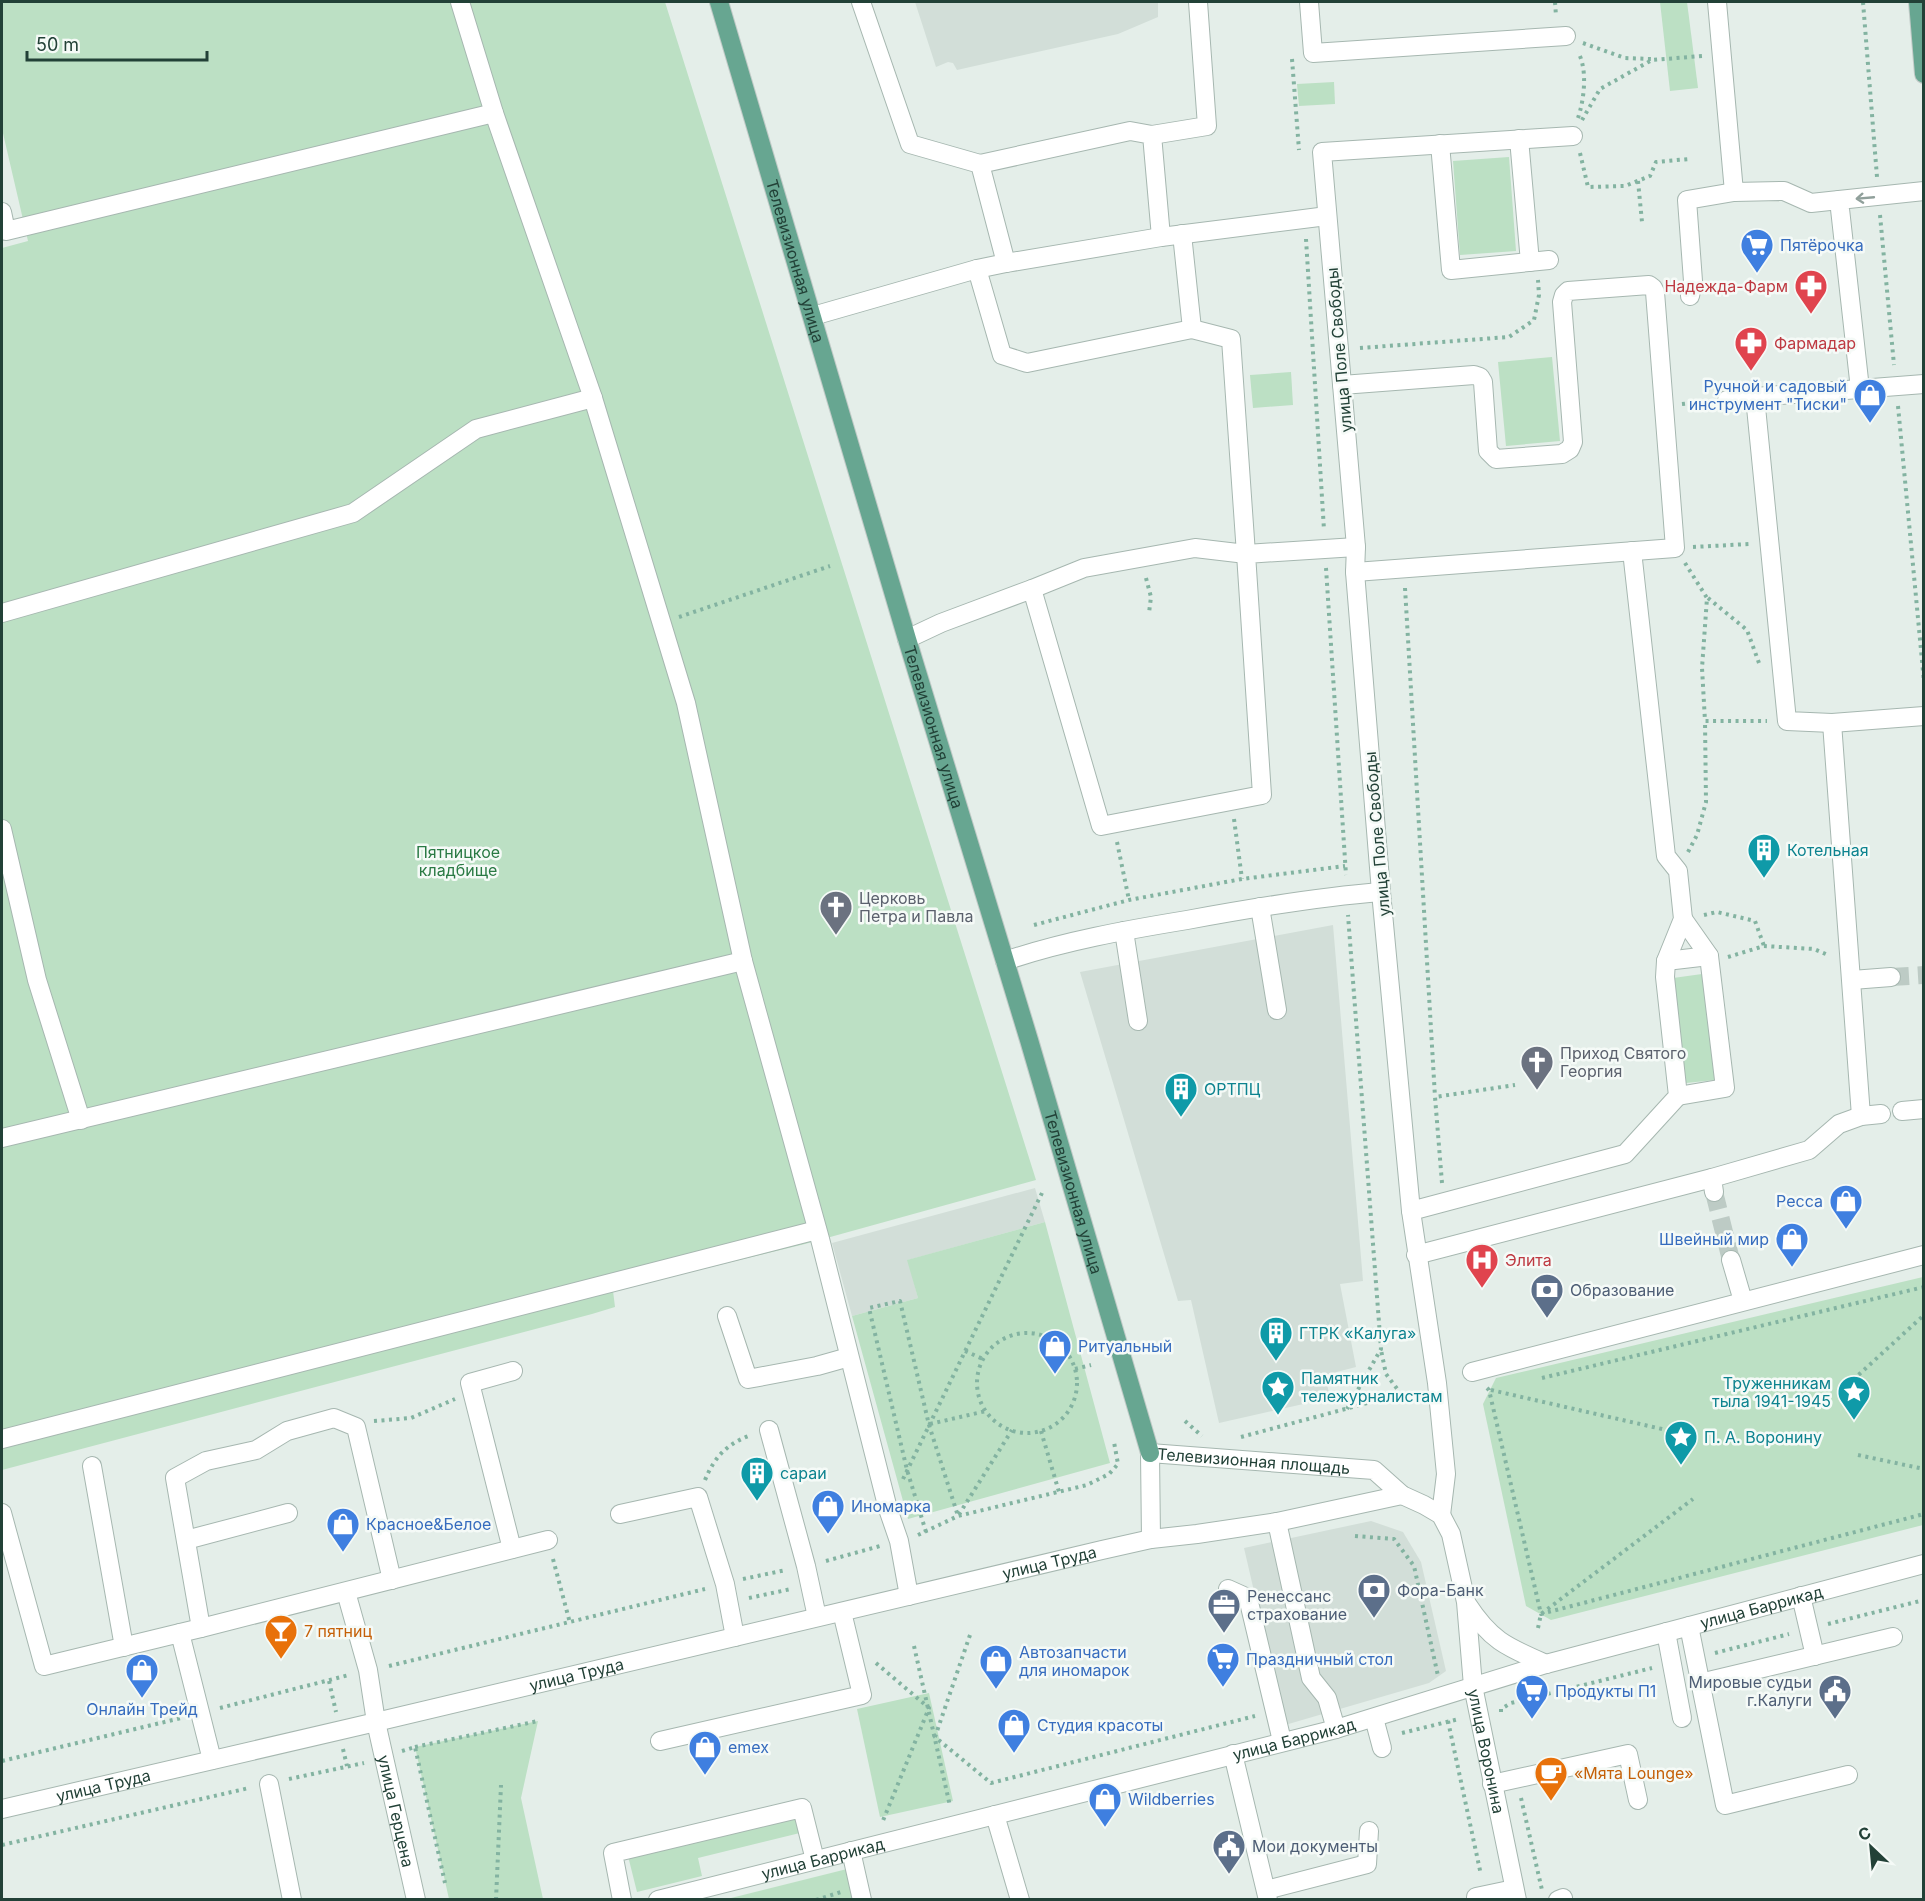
<svg xmlns="http://www.w3.org/2000/svg" width="1925" height="1901" font-family="Inter,sans-serif">
	<rect width="100%" height="100%" fill="#e4eee9"/>
	<g fill="#d2ded8">
		<path d="M915 2H1158V17L1118 34 957 70 953 63 948 62 936 67Z"/>
		<path d="M1333 925 1363 1281 1340 1284 1356 1367 1325 1375 1330 1398 1219 1423 1191 1300 1178 1301 1080 972Z"/>
		<path d="M1035 1188 1045 1222 908 1260 918 1298 852 1316 832 1243Z"/>
		<path d="M1371 1521 1403 1532 1421 1562 1446 1671 1429 1683 1285 1725 1244 1548Z"/>
	</g>
	<g fill="#bce0c4">
		<path d="M2 2H665L1036 1180 805 1244 613 1291 615 1307 592 1314 2 1470V248L28 241 2 129Z"/>
		<path d="M1660 2H1687L1698 88 1670 91Z"/>
		<path d="M1334 82 1335 104 1299 106 1297 84Z"/>
		<path d="M1509 157 1516 251 1460 255 1453 161Z"/>
		<path d="M1552 357 1560 441 1506 446 1498 362Z"/>
		<path d="M1291 372 1293 405 1253 408 1250 375Z"/>
		<path d="M1702 974 1715 1080 1686 1083 1673 978Z"/>
		<path d="M1045 1222 1110 1463 908 1519 852 1316 918 1298 907 1260Z"/>
		<path d="M1923 1277V1525L1551 1620 1526 1606 1483 1404 1496 1378Z"/>
		<path d="M929 1693 953 1801 880 1817 857 1709Z"/>
		<path d="M538 1721 521 1798 543 1899H449L415 1747Z"/>
		<path d="M800 1814 804 1832 698 1858 702 1876 637 1892 628 1856Z"/>
		<path d="M847 1869 854 1900H723Z"/>
	</g>
	<g fill="none" stroke-linecap="round" stroke-linejoin="round">
		<g stroke="#bdcbc5" stroke-width="18" stroke-dasharray="18 9" stroke-linecap="butt">
			<path d="M1891 977 1924 975"/>
			<path d="M1714 1192 1731 1260"/>
		</g>
		<g stroke="#a6b7b0" stroke-width="20">
			<g id="minor">
				<path d="M460 2 494 113 593 398 686 703 743 961 820 1239 888 1509 899 1541 909 1596"/>
				<path d="M861 2 910 144 980 164 1006 263"/>
				<path d="M1309 2 1313 53 1566 36"/>
				<path d="M1717 2 1734 192 1784 191 1811 203 1839 200"/>
				<path d="M1152 135 1207 126 1198 2"/>
				<path d="M1519 139 1530 262"/>
				<path d="M1440 144 1451 270 1549 260"/>
				<path d="M980 164 1130 131 1152 135 1161 237"/>
				<path d="M2 212 6 231 494 113"/>
				<path d="M977 269 1002 355 1027 363 1192 329 1182 234"/>
				<path d="M1690 296 1693 281 1687 200 1734 192"/>
				<path d="M813 316 977 269 1006 263 1161 237 1327 216"/>
				<path d="M1924 384 1755 397 1787 721 1832 723 1924 716"/>
				<path d="M1342 385 1474 375 1480 377 1483 382 1488 451 1496 459 1562 454 1570 449 1573 442 1562 302 1564 295 1568 291 1649 285 1653 288 1655 292 1675 548 1355 572"/>
				<path d="M1860 389 1839 200 1924 191"/>
				<path d="M1727 400 1755 397"/>
				<path d="M1032 589 1084 568 1195 548 1246 554 1231 339 1192 329"/>
				<path d="M2 613 353 513 476 429 593 398"/>
				<path d="M907 639 941 623 1032 589 1101 826 1262 795 1246 554 1356 547"/>
				<path d="M1832 723 1861 1116"/>
				<path d="M2 829 37 980 81 1120"/>
				<path d="M1260 907 1277 1010"/>
				<path d="M1124 931 1138 1021"/>
				<path d="M1005 961C1064 941 1126 930 1187 920 1252 908 1316 897 1381 892"/>
				<path d="M1666 961 1709 956"/>
				<path d="M1852 980 1891 977"/>
				<path d="M1678 1096 1725 1088 1709 956 1683 919"/>
				<path d="M1902 1111 1924 1109"/>
				<path d="M2 1138 743 961"/>
				<path d="M1714 1192 1712 1178 1809 1150 1839 1124 1861 1116 1881 1114"/>
				<path d="M1411 1211 1625 1154 1678 1096 1665 977 1666 961 1683 919 1678 871 1666 856 1632 551"/>
				<path d="M1416 1255 1712 1178"/>
				<path d="M1731 1260 1743 1301"/>
				<path d="M727 1316 748 1379 817 1366 849 1357"/>
				<path d="M1472 1372 1924 1255"/>
				<path d="M769 1430 806 1566 817 1617"/>
				<path d="M2 1439 817 1230"/>
				<path d="M92 1466 124 1647"/>
				<path d="M2 1513 44 1666 180 1633 212 1760"/>
				<path d="M620 1514 698 1497 725 1584 735 1637"/>
				<path d="M1441 1515 1446 1474 1437 1383 1411 1211 1381 892 1355 572 1356 547 1322 152 1573 136"/>
				<path d="M1277 1522 1311 1678 1327 1698 1336 1729"/>
				<path id="s1" d="M1151 1539 1150 1453 1374 1470 1402 1495 1424 1505 1441 1515 1451 1534 1466 1602 1473 1686 1517 1900"/>
				<path d="M186 1540 288 1513"/>
				<path d="M512 1549 470 1383 513 1371"/>
				<path d="M1228 1589 1248 1598 1282 1741"/>
				<path id="s2" d="M346 1592 368 1670 376 1722 416 1900"/>
				<path d="M1801 1596 1815 1656"/>
				<path d="M1467 1604C1491 1641 1507 1647 1546 1664"/>
				<path d="M1689 1626 1725 1805 1848 1775"/>
				<path d="M201 1628 548 1540"/>
				<path d="M1666 1632 1682 1718"/>
				<path d="M180 1633 201 1628 175 1478 206 1461 256 1450 287 1431 334 1418 356 1427 392 1580"/>
				<path d="M1700 1683 1893 1637"/>
				<path d="M1374 1718 1382 1748"/>
				<path d="M660 1741 862 1695 842 1612"/>
				<path d="M1233 1754 1268 1900"/>
				<path d="M269 1784 292 1900"/>
				<path d="M1492 1784 1628 1754 1638 1800"/>
				<path id="s3" d="M2 1809 376 1722 1102 1550 1151 1539 1197 1534 1277 1522 1402 1495"/>
				<path d="M995 1815 1020 1900"/>
				<path d="M851 1851 862 1900"/>
				<path d="M1266 1890 1367 1864 1369 1831"/>
				<path d="M1476 1897 1514 1889"/>
				<path d="M622 1900 613 1853 802 1808 815 1860"/>
				<path id="s4" d="M658 1900 1336 1729 1546 1664 1924 1564"/>
				<path d="M1558 1900 1563 1898"/>
			</g>
		</g>
		<g stroke="#c1cac7" stroke-width="20">
			<g id="major">
				<path id="s5" d="M719 2 907 639 1029 1040 1150 1453"/>
				<path d="M1918 2 1924 74"/>
			</g>
		</g>
		<g stroke="#83b3a1" stroke-width="4" stroke-dasharray="3 4.5" stroke-linecap="butt">
			<path d="M1555 2 1556 16"/>
			<path d="M1863 2 1877 177"/>
			<path d="M1583 43 1625 58 1651 59"/>
			<path d="M1292 59 1299 150"/>
			<path d="M1578 118C1584 100 1588 70 1578 52"/>
			<path d="M1582 120 1600 89 1652 60 1702 56"/>
			<path d="M1580 153 1588 187 1625 186 1650 176 1656 162 1689 159"/>
			<path d="M1638 181 1642 222"/>
			<path d="M1880 215 1894 365"/>
			<path d="M1306 239 1324 530"/>
			<path d="M1360 348 1509 337 1534 320 1539 295 1538 280"/>
			<path d="M1682 404 1708 401"/>
			<path d="M1898 406 1924 682"/>
			<path d="M1693 547 1749 544"/>
			<path d="M1685 563 1707 598 1702 668 1705 721"/>
			<path d="M1326 568 1346 875"/>
			<path d="M1146 578 1151 597 1149 613"/>
			<path d="M1405 588 1435 1097"/>
			<path d="M1708 598 1747 630 1759 663"/>
			<path d="M679 617 830 566"/>
			<path d="M1234 819 1242 879"/>
			<path d="M1117 842 1129 900"/>
			<path d="M1688 852 1697 835 1706 802 1705 721H1767"/>
			<path d="M1704 915 1717 912 1755 921 1764 946"/>
			<path d="M1034 925 1129 900 1242 879 1345 866"/>
			<path d="M1728 957 1764 946 1814 949 1828 955"/>
			<path d="M1442 1183 1435 1097 1515 1085"/>
			<circle cx="1027" cy="1383" r="50"/>
			<path d="M965 1351 983 1359"/>
			<path d="M1075 1369 1091 1365"/>
			<path d="M1542 1378 1924 1287"/>
			<path d="M1487 1388 1489 1390 1541 1614 1924 1514"/>
			<path d="M1491 1390 1675 1432"/>
			<path d="M1842 1390 1924 1315"/>
			<path d="M1347 1409 1381 1349 1348 915"/>
			<path d="M374 1421 411 1418 455 1399"/>
			<path d="M1185 1421 1202 1436"/>
			<path d="M930 1424 986 1411"/>
			<path d="M1041 1431 1059 1492"/>
			<path d="M1241 1437 1401 1394 1386 1374 1381 1350"/>
			<path d="M1858 1455 1924 1469"/>
			<path d="M903 1479 1042 1193"/>
			<path d="M705 1480C715 1456 727 1444 751 1435"/>
			<path d="M926 1532 907 1470 869 1308 900 1301 929 1425 958 1516 1012 1430"/>
			<path d="M918 1535 958 1516 1087 1485 1109 1474 1118 1464 1114 1442"/>
			<path d="M1355 1536 1394 1539 1414 1566 1438 1676"/>
			<path d="M553 1559 570 1623"/>
			<path d="M826 1561 880 1546"/>
			<path d="M743 1579 786 1570"/>
			<path d="M749 1598 791 1589"/>
			<path d="M1828 1624 1924 1600"/>
			<path d="M1538 1628 1541 1614 1693 1499"/>
			<path d="M970 1635 935 1737 991 1783 1255 1716"/>
			<path d="M914 1646 950 1806"/>
			<path d="M1715 1653 1789 1634"/>
			<path d="M876 1663 929 1708 882 1823"/>
			<path d="M389 1666 705 1589"/>
			<path d="M329 1681 336 1712"/>
			<path d="M220 1708 349 1675"/>
			<path d="M1501 1712V1709L1511 1703 1652 1668"/>
			<path d="M1448 1721 1481 1875"/>
			<path d="M1402 1733 1459 1719"/>
			<path d="M415 1747 538 1721"/>
			<path d="M343 1749 347 1766"/>
			<path d="M402 1751 415 1747 445 1883"/>
			<path d="M2 1761 181 1718"/>
			<path d="M289 1779 364 1763"/>
			<path d="M1521 1798 1542 1890"/>
			<path d="M2 1845 249 1788"/>
			<path d="M496 1900 501 1785"/>
			<path d="M816 1900 841 1892"/>
		</g>
		<use href="#minor" stroke="#fff" stroke-width="18"/>
		<use href="#major" stroke="#67a691" stroke-width="18"/>
	</g>
	<defs><path id="oneway-shaft" d="M-6 0H5M1.5-3L5.5 0L1.5 3" fill="none" stroke-width="1.6" stroke-linecap="round" stroke-linejoin="round" transform="scale(1.5)"/></defs>
	<use stroke="#90a09b" href="#oneway-shaft" transform="translate(1865 198) rotate(175)"/>
	<defs>
		<g id="supermarket-pin" transform="scale(1.725)"><path d="M0 17L-7.5 6A9.5 9.5 0 1 1 7.5 6Z" fill="#3f7fe0" stroke="#f5faf7"/><path d="M-6-5.5h2.5l.6 2H6L4.5 2H-2.5L-4.4-4H-6ZM-1.5 3.2a1.3 1.3 0 1 0 .1 0ZM3 3.2a1.3 1.3 0 1 0 .1 0Z" fill="#fff"/></g>
		<g id="pharmacy-pin" transform="scale(1.725)"><path d="M0 17L-7.5 6A9.5 9.5 0 1 1 7.5 6Z" fill="#e0444e" stroke="#f5faf7"/><path d="M-2-6h4v4h4v4h-4v4h-4v-4h-4v-4h4Z" fill="#fff"/></g>
		<g id="shop-pin" transform="scale(1.725)"><path d="M0 17L-7.5 6A9.5 9.5 0 1 1 7.5 6Z" fill="#3f7fe0" stroke="#f5faf7"/><path d="M-5-2.5h2.3a2.7 3.5 0 0 1 5.4 0H5L5.5 6h-11ZM-1.5-2.5h3a1.5 2.3 0 0 0-3 0Z" fill="#fff"/></g>
		<g id="building-pin" transform="scale(1.725)"><path d="M0 17L-7.5 6A9.5 9.5 0 1 1 7.5 6Z" fill="#0f9aa8" stroke="#f5faf7"/><path d="M-4-6H4V6H1V3H-1V6H-4ZM-2.5-4.3h1.7v1.8h-1.7ZM.8-4.3h1.7v1.8H.8ZM-2.5-1h1.7V.8h-1.7ZM.8-1h1.7V.8H.8Z" fill="#fff"/></g>
		<g id="church-pin" transform="scale(1.725)"><path d="M0 17L-7.5 6A9.5 9.5 0 1 1 7.5 6Z" fill="#6b7280" stroke="#f5faf7"/><path d="M-1.2-6h2.4v3.5h3.3v2.4h-3.3V6h-2.4V-.1h-3.3v-2.4h3.3Z" fill="#fff"/></g>
		<g id="hospital-pin" transform="scale(1.725)"><path d="M0 17L-7.5 6A9.5 9.5 0 1 1 7.5 6Z" fill="#e0444e" stroke="#f5faf7"/><path d="M-5-5h3v3.5h4V-5h3V5h-3V1.5h-4V5h-3Z" fill="#fff"/></g>
		<g id="bank-pin" transform="scale(1.725)"><path d="M0 17L-7.5 6A9.5 9.5 0 1 1 7.5 6Z" fill="#5c6f8a" stroke="#f5faf7"/><path d="M-6-4H6V4H-6ZM0-2.3a2.3 2.3 0 1 0 0 4.6a2.3 2.3 0 1 0 0-4.6Z" fill="#fff"/></g>
		<g id="sight-pin" transform="scale(1.725)"><path d="M0 17L-7.5 6A9.5 9.5 0 1 1 7.5 6Z" fill="#0f9aa8" stroke="#f5faf7"/><path d="M0-6L1.8-2.2L6-1.7L2.9 1.2L3.7 5.4L0 3.3L-3.7 5.4L-2.9 1.2L-6-1.7L-1.8-2.2Z" fill="#fff"/></g>
		<g id="office-pin" transform="scale(1.725)"><path d="M0 17L-7.5 6A9.5 9.5 0 1 1 7.5 6Z" fill="#5c6f8a" stroke="#f5faf7"/><path d="M-6-3h4V-5.5h4V-3h4V5H-6ZM-1-4.5V-3h2v-1.5ZM-6 0V1H6V0Z" fill="#fff"/></g>
		<g id="bar-pin" transform="scale(1.725)"><path d="M0 17L-7.5 6A9.5 9.5 0 1 1 7.5 6Z" fill="#e8710a" stroke="#f5faf7"/><path d="M-6-5H6L.8 .8V4.5H3.5V6h-7V4.5H-.8V.8Z" fill="#fff"/></g>
		<g id="civic-pin" transform="scale(1.725)"><path d="M0 17L-7.5 6A9.5 9.5 0 1 1 7.5 6Z" fill="#5c6f8a" stroke="#f5faf7"/><path d="M-.6-6.5H3V-4.5H.6V-3L4-1V1h2V6H-6V1h2V-1L-.6-3ZM-1.2 2.5V6h2.4V2.5Z" fill="#fff"/></g>
		<g id="cafe-pin" transform="scale(1.725)"><path d="M0 17L-7.5 6A9.5 9.5 0 1 1 7.5 6Z" fill="#e8710a" stroke="#f5faf7"/><path d="M-5.5-4.5H6V0H3Q3 3.5 0 3.5H-2.5Q-5.5 3.5-5.5 0ZM3-3.2v2h1.7v-2ZM-6 4.5H4V6H-6Z" fill="#fff"/></g>
	</defs>
	<g fill-rule="evenodd">
		<use href="#supermarket-pin" x="1757" y="245"/>
		<use href="#pharmacy-pin" x="1811" y="286"/>
		<use href="#pharmacy-pin" x="1751" y="343"/>
		<use href="#shop-pin" x="1870" y="395"/>
		<use href="#building-pin" x="1764" y="850"/>
		<use href="#church-pin" x="836" y="907"/>
		<use href="#church-pin" x="1537" y="1062"/>
		<use href="#building-pin" x="1181" y="1089"/>
		<use href="#shop-pin" x="1846" y="1201"/>
		<use href="#shop-pin" x="1792" y="1239"/>
		<use href="#hospital-pin" x="1482" y="1260"/>
		<use href="#bank-pin" x="1547" y="1290"/>
		<use href="#building-pin" x="1276" y="1333"/>
		<use href="#shop-pin" x="1055" y="1346"/>
		<use href="#sight-pin" x="1278" y="1387"/>
		<use href="#sight-pin" x="1854" y="1392"/>
		<use href="#sight-pin" x="1681" y="1437"/>
		<use href="#building-pin" x="757" y="1473"/>
		<use href="#shop-pin" x="828" y="1506"/>
		<use href="#shop-pin" x="343" y="1524"/>
		<use href="#bank-pin" x="1374" y="1590"/>
		<use href="#office-pin" x="1224" y="1605"/>
		<use href="#bar-pin" x="281" y="1631"/>
		<use href="#supermarket-pin" x="1223" y="1659"/>
		<use href="#shop-pin" x="996" y="1661"/>
		<use href="#shop-pin" x="142" y="1670"/>
		<use href="#supermarket-pin" x="1532" y="1691"/>
		<use href="#civic-pin" x="1835" y="1691"/>
		<use href="#shop-pin" x="1014" y="1725"/>
		<use href="#shop-pin" x="705" y="1747"/>
		<use href="#cafe-pin" x="1551" y="1773"/>
		<use href="#shop-pin" x="1105" y="1799"/>
		<use href="#civic-pin" x="1229" y="1846"/>
	</g>
	<g text-anchor="middle" stroke-width="5" stroke-linejoin="round" paint-order="stroke">
		<g font-size="16" fill="#366cbe" stroke="#f5faf7" text-anchor="start">
			<text x="1780" y="251">Пятёрочка</text>
			<text x="1847" y="392" text-anchor="end">Ручной и садовый<tspan x="1847" dy="18">инструмент "Тиски"</tspan></text>
			<text x="1823" y="1207" text-anchor="end">Ресса</text>
			<text x="1769" y="1245" text-anchor="end">Швейный мир</text>
			<text x="1078" y="1352">Ритуальный</text>
			<text x="851" y="1512">Иномарка</text>
			<text x="366" y="1530">Красное&amp;Белое</text>
			<text x="1019" y="1658">Автозапчасти<tspan x="1019" dy="18">для иномарок</tspan></text>
			<text x="1246" y="1665">Праздничный стол</text>
			<text x="1555" y="1697">Продукты П1</text>
			<text x="142" y="1715" text-anchor="middle">Онлайн Трейд</text>
			<text x="1037" y="1731">Студия красоты</text>
			<text x="728" y="1753">emex</text>
			<text x="1128" y="1805">Wildberries</text>
		</g>
		<g font-size="16" fill="#224137" stroke="#f5faf7">
			<text dy="6" stroke="none"><textPath href="#s5" startOffset="270">Телевизионная улица</textPath></text>
			<text transform="translate(1339 350) rotate(-95)" y="6">улица Поле Свободы</text>
			<text dy="6" stroke="none"><textPath href="#s5" startOffset="756">Телевизионная улица</textPath></text>
			<text transform="translate(1377 834) rotate(-95)" y="6">улица Поле Свободы</text>
			<text dy="6" stroke="none"><textPath href="#s5" startOffset="1242">Телевизионная улица</textPath></text>
			<text dy="6" stroke="none"><textPath href="#s1" startOffset="190">Телевизионная площадь</textPath></text>
			<text dy="6" stroke="none"><textPath href="#s3" startOffset="1076">улица Труда</textPath></text>
			<text dy="6" stroke="none"><textPath href="#s4" startOffset="1142">улица Баррикад</textPath></text>
			<text dy="6" stroke="none"><textPath href="#s3" startOffset="590">улица Труда</textPath></text>
			<text dy="6" stroke="none"><textPath href="#s4" startOffset="656">улица Баррикад</textPath></text>
			<text dy="6" stroke="none"><textPath href="#s1" startOffset="634">улица Воронина</textPath></text>
			<text dy="6" stroke="none"><textPath href="#s3" startOffset="104">улица Труда</textPath></text>
			<text dy="6" stroke="none"><textPath href="#s2" startOffset="225">улица Герцена</textPath></text>
			<text dy="6" stroke="none"><textPath href="#s4" startOffset="170">улица Баррикад</textPath></text>
		</g>
		<g font-size="16" fill="#be3a42" stroke="#f5faf7" text-anchor="start">
			<text x="1788" y="292" text-anchor="end">Надежда-Фарм</text>
			<text x="1774" y="349">Фармадар</text>
			<text x="1505" y="1266">Элита</text>
		</g>
		<g font-size="16" fill="#0d838f" stroke="#f5faf7" text-anchor="start">
			<text x="1787" y="856">Котельная</text>
			<text x="1204" y="1095">ОРТПЦ</text>
			<text x="1299" y="1339">ГТРК «Калуга»</text>
			<text x="1301" y="1384">Памятник<tspan x="1301" dy="18">тележурналистам</tspan></text>
			<text x="1831" y="1389" text-anchor="end">Труженникам<tspan x="1831" dy="18">тыла 1941-1945</tspan></text>
			<text x="1704" y="1443">П. А. Воронину</text>
			<text x="780" y="1479">сараи</text>
		</g>
		<g font-size="16" fill="#2a7a44" stroke="#f5faf7">
			<text x="458" y="858">Пятницкое<tspan x="458" dy="18">кладбище</tspan></text>
		</g>
		<g font-size="16" fill="#5b616d" stroke="#f5faf7" text-anchor="start">
			<text x="859" y="904">Церковь<tspan x="859" dy="18">Петра и Павла</tspan></text>
			<text x="1560" y="1059">Приход Святого<tspan x="1560" dy="18">Георгия</tspan></text>
		</g>
		<g font-size="16" fill="#4e5e75" stroke="#f5faf7" text-anchor="start">
			<text x="1570" y="1296">Образование</text>
			<text x="1397" y="1596">Фора-Банк</text>
			<text x="1247" y="1602">Ренессанс<tspan x="1247" dy="18">страхование</tspan></text>
			<text x="1812" y="1688" text-anchor="end">Мировые судьи<tspan x="1812" dy="18">г.Калуги</tspan></text>
			<text x="1252" y="1852">Мои документы</text>
		</g>
		<g font-size="16" fill="#c56008" stroke="#f5faf7" text-anchor="start">
			<text x="304" y="1637">7 пятниц</text>
			<text x="1574" y="1779">«Мята Lounge»</text>
		</g>
	</g>
	<rect width="1925" height="1901" fill="none" stroke="#224137" stroke-width="6"/>
	<g transform="translate(1871 1847) rotate(334)" stroke="#f5faf7" stroke-width="4.5" paint-order="stroke">
	<path d="M0-4.5L10 22L0 15L-10 22Z" fill="#224137"/>
	<text y="-9" font-size="16" font-weight="bold" text-anchor="middle" fill="#224137">С</text>
	</g>
	<path d="M27 51v9h180v-9" fill="none" stroke="#224137" stroke-width="3"/>
	<text x="36" y="51" font-size="18" fill="#224137" stroke="#f5faf7" stroke-width="4.5" paint-order="stroke">50 m</text>
</svg>
